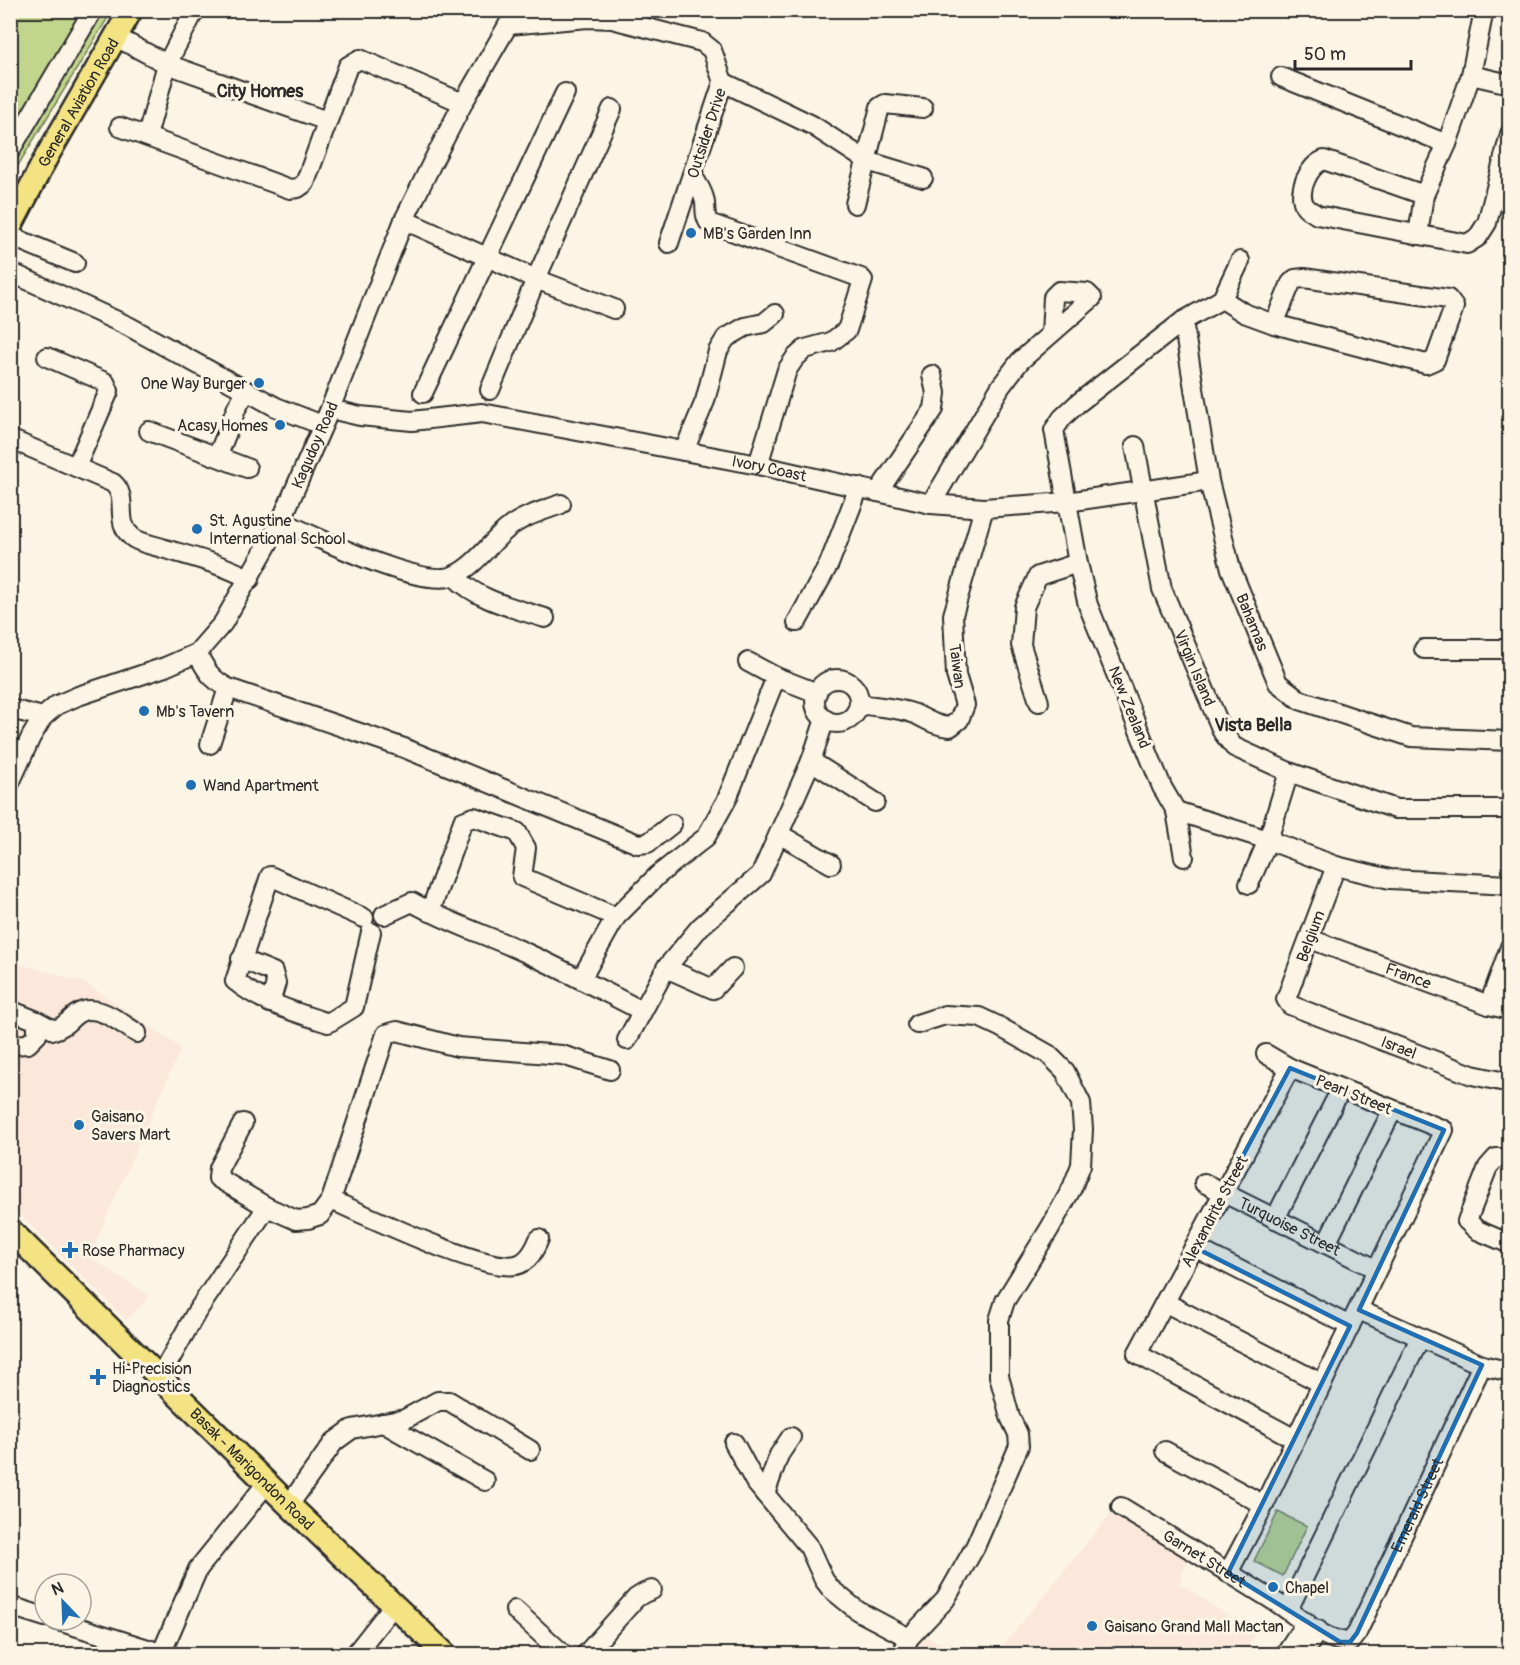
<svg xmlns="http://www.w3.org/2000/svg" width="1520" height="1665" font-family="Pangolin,sans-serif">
	<rect width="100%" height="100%" fill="#fcf5e5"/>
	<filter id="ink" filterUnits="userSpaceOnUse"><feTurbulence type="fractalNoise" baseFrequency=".0167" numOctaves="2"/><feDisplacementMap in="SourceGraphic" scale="12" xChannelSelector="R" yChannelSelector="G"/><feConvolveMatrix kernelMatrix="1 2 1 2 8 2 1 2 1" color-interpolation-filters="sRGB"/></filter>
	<g filter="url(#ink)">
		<g fill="#fbe8da">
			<path d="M10 961 86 983 181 1048 89 1257 150 1296 126 1320 11 1206Z"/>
			<path d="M1113 1511 1189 1557 1179 1583 1256 1634 1242 1654H996Z"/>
			<path d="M921 1635 969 1654H912Z"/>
		</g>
		<g fill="#c1d68c" stroke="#76805c" stroke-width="1.5">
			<path d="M11 11H112L11 177Z"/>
			<path d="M1278 1512 1307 1526 1283 1576 1254 1561Z"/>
		</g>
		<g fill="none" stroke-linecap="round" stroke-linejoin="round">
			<g stroke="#2b2b2b" stroke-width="22">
				<g id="minor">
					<path d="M508 25 588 18 612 19 702 42 712 50 723 82 669 243"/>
					<path d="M116 37 167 64 327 121"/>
					<path d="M1471 75 1510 84"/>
					<path d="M1281 77 1447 144"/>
					<path d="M723 82 812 125 867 161 923 178"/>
					<path d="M120 127 290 189 298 188 305 183 348 66 360 59 463 103"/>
					<path d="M147 136 167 64 195 10"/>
					<path d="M10 151 93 10"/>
					<path d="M692 175C697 183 704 193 705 203 706 212 704 215 709 223L861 278 863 280 847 330 831 342 805 349 795 358 787 370 758 465"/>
					<path d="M1424 195 1324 160C1309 165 1296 192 1305 206 1308 210 1313 212 1317 215L1467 244 1478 237 1487 223 1510 134"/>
					<path d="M855 204 880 107 885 104 923 108"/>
					<path d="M404 220 536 279 614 309"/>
					<path d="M1418 235 1424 195 1447 144 1471 75 1484 10"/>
					<path d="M10 236 75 263"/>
					<path d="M10 272 128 326 276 407 322 425"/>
					<path d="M1222 299 1244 313 1274 324 1426 364 1435 360 1454 307 1448 299 1304 278 1295 279 1291 283 1274 324"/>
					<path id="s1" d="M1183 321 1209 481 1231 569 1278 683 1300 700 1411 737 1510 741"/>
					<path d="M47 357 105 382 109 391 76 467"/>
					<path d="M490 390 536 279 612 109"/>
					<path d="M423 393 565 93"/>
					<path id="s2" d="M330 409 360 416 412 421 482 413 758 465 931 504 984 508 1067 502 1209 481"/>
					<path d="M149 431 247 468"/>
					<path d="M10 439 113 483C130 498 113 521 132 537 139 543 153 545 162 548 192 557 222 564 250 579"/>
					<path id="s3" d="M1135 446 1162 589 1223 733 1234 747 1289 772 1396 809H1510"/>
					<path d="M684 451 705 401 718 351 726 338 745 327 764 323 775 314"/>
					<path d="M218 455 237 407 246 392"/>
					<path d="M878 492 934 409 936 393 932 375"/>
					<path d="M931 504 1001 386 1020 361 1092 298 1087 293 1059 291 1053 297 1051 334"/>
					<path d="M281 521C314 536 424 591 455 575 476 565 490 543 507 529 522 516 543 511 561 504"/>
					<path d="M454 576C477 600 514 608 545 618"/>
					<path d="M797 622 829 564 859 487"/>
					<path d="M1424 649H1510"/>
					<path d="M197 653C206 670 210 678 228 688L404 748 638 844 648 843 672 824"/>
					<path d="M776 677 817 693"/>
					<circle cx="837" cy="701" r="22"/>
					<path d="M1039 702 1021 645 1024 607 1038 576 1078 563"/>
					<path d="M859 704C877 707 897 707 915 714 927 720 936 726 950 727L959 720 965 705 956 675 953 615 984 508"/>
					<path d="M10 709 43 717"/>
					<path d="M825 719 811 761 875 802"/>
					<path d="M210 744 228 688"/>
					<path id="s4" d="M10 783 31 737 43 717 57 705 78 696 165 667 197 653 223 623 281 521 330 409 404 220 432 163 463 103 508 25 520 10"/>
					<path d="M1176 811 1268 840 1336 866 1390 879 1510 885"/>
					<path d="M779 834 831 864"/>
					<path d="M1184 857 1176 811 1162 787 1088 605 1078 563 1054 430 1062 418 1077 404 1183 321 1222 299 1240 261"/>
					<path id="s5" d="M1336 866 1286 999 1290 1005 1472 1075 1510 1083"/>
					<path d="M1249 884 1268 840 1289 772"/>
					<path d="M430 912 463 821 474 817 517 832 526 848 522 877 616 917"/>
					<path d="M384 915 412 902C445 921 480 933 513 947 557 966 599 989 642 1011"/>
					<path d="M364 918 270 876 235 981C262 1003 295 1012 328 1023L354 1007 371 932"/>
					<path id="s6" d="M1310 939 1489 1005 1510 1010"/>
					<path d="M241 959 273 972 276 983 270 1003"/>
					<path d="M666 968 713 989 733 968"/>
					<path d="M581 979 616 917 658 875 706 837 727 799 776 677 748 662"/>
					<path d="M1489 1005 1510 947"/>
					<path d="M10 1010 37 1021V1035L28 1044 10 1045"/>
					<path d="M37 1021 54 1030C67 1026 67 1021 77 1014 96 1001 120 1023 137 1033"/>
					<path d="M627 1040 666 968 700 927 761 874 811 761"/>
					<path d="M1290 1068 1137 1354 1295 1439"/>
					<path d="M243 1123 219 1168 218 1178 267 1207 296 1220 308 1219 320 1215 331 1200 386 1034 397 1031 458 1047 562 1055 610 1070"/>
					<path d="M1510 1158H1496L1488 1167 1467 1221 1477 1230 1510 1244"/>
					<path id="s7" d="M1204 1183 1376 1269"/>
					<path d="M331 1200C366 1215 483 1272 516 1265 529 1262 535 1249 539 1239"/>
					<path d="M1275 1219 1341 1089"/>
					<path d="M1326 1244 1392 1111"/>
					<path d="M1194 1247 1350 1326"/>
					<path d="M1166 1303 1321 1383"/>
					<path d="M1359 1310 1482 1365 1510 1372"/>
					<path d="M160 1377 196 1313 267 1207"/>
					<path d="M383 1423 485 1481"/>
					<path d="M734 1443 755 1482 809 1547 824 1580 831 1589 858 1611 909 1638"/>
					<path d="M1165 1451 1264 1505"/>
					<path d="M765 1494 779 1455 791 1437"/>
					<path d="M289 1505 334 1442 352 1429 405 1419 438 1401H449L530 1450"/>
					<path id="s8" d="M1121 1507C1172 1538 1223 1569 1274 1601 1297 1615 1323 1642 1350 1642L1357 1633 1482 1365"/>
					<path d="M1228 1573 1264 1505 1444 1130 1290 1068 1266 1054"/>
					<path d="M10 1606 45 1617"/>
					<path d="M515 1610 563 1654"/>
					<path d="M1288 1610 1420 1338"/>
					<path d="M55 1620 161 1653"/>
					<path d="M161 1654 198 1569 267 1483"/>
					<path d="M355 1654 393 1606"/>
					<path d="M586 1654 636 1598 644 1593 652 1590"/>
					<path d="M902 1654 909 1638 945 1600 975 1547 1019 1446 1018 1434 1010 1417 999 1376V1320L1005 1301 1050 1228 1072 1188 1081 1165 1083 1129 1081 1103 1065 1071 1048 1054 998 1026 979 1017 945 1015 917 1024"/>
					<path d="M1285 1654 1306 1622"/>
					<path d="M1303 1654 1318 1630"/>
				</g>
			</g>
			<g stroke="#2b2b2b" stroke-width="27">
				<g id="major">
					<path id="s9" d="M10 227 47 156 131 10"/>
					<path id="s10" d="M10 1230 289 1505 445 1654"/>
				</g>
			</g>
			<use href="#minor" stroke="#fcf5e5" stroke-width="18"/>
			<use href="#major" stroke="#f4e382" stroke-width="22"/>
		</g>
	</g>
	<path fill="#1f6fb2" fill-opacity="0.2" stroke="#1f6fb2" stroke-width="4.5" stroke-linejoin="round" d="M1290 1068 1444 1130 1359 1310 1482 1365 1357 1633 1350 1642H1340L1228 1573 1350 1326 1194 1247Z"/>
	<g fill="#1f6fb2" stroke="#fcf5e5" stroke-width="2">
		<circle cx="691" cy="233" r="6"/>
		<circle cx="259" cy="383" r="6"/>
		<circle cx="280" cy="425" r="6"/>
		<circle cx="197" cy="529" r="6"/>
		<circle cx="144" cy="711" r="6"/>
		<circle cx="191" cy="785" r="6"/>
		<circle cx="79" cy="1125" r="6"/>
		<path d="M67 1241h6v6h6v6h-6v6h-6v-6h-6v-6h6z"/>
		<path d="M95 1368h6v6h6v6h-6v6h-6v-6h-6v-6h6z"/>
		<circle cx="1273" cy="1587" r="6"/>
		<circle cx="1092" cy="1626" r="6"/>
	</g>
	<g text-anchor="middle" stroke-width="6" stroke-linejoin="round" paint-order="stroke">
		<g font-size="16" fill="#2b2b2b" stroke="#fcf5e5">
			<text dy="6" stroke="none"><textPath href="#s9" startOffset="142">General Aviation Road</textPath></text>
			<text transform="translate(706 133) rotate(-72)" y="6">Outsider Drive</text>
			<text dy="6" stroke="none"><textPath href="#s4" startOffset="482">Kagudoy Road</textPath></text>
			<text dy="6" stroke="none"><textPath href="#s2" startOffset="446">Ivory Coast</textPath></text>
			<text dy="6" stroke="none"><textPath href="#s1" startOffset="310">Bahamas</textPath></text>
			<text transform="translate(958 666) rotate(83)" y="6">Taiwan</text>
			<text dy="6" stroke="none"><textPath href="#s3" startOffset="231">Virgin Island</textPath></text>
			<text transform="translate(1130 707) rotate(68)" y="6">New Zealand</text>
			<text transform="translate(1310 936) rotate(-70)" y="6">Belgium</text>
			<text dy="6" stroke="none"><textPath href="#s6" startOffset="105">France</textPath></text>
			<text dy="6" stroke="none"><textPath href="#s5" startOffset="266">Israel</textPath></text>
			<text transform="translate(1354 1094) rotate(22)" y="6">Pearl Street</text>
			<text transform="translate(1214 1211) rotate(-62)" y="6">Alexandrite Street</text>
			<text dy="6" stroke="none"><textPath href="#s7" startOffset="96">Turquoise Street</textPath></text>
			<text dy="6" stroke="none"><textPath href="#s10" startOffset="340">Basak - Marigondon Road</textPath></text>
			<text dy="6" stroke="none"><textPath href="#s8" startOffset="420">Emerald Street</textPath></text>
			<text dy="6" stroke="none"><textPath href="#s8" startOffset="98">Garnet Street</textPath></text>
		</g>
		<g font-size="16" fill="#2b2b2b" stroke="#fcf5e5" text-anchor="start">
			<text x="703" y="239">MB's Garden Inn</text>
			<text x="247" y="389" text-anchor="end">One Way Burger</text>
			<text x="268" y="431" text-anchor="end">Acasy Homes</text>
			<text x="209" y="526">St. Agustine<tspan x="209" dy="18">International School</tspan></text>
			<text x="156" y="717">Mb's Tavern</text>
			<text x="203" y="791">Wand Apartment</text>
			<text x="91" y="1122">Gaisano<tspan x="91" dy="18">Savers Mart</tspan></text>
			<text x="82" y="1256">Rose Pharmacy</text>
			<text x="112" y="1374">Hi-Precision<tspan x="112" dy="18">Diagnostics</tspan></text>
			<text x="1285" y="1593">Chapel</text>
			<text x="1104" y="1632">Gaisano Grand Mall Mactan</text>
		</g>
		<g font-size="18" font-weight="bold" fill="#2b2b2b" stroke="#fcf5e5">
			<text x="260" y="97">City Homes</text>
			<text x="1253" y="731">Vista Bella</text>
		</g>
	</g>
	<rect width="1520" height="1665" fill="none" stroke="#fcf5e5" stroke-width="36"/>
	<rect x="18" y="18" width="1484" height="1629" fill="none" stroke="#2b2b2b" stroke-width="2" filter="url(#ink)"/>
	<g transform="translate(63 1602) rotate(337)"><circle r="28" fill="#fcf5e5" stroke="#a8a49b" stroke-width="1.5"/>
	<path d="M0-4.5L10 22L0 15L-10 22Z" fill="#1f6fb2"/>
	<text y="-9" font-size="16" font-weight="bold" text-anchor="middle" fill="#2b2b2b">N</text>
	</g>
	<path d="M1295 60v9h116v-9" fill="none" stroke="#2b2b2b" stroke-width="3"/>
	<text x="1304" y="60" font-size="18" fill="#2b2b2b" stroke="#fcf5e5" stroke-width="4.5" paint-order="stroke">50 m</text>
</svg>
